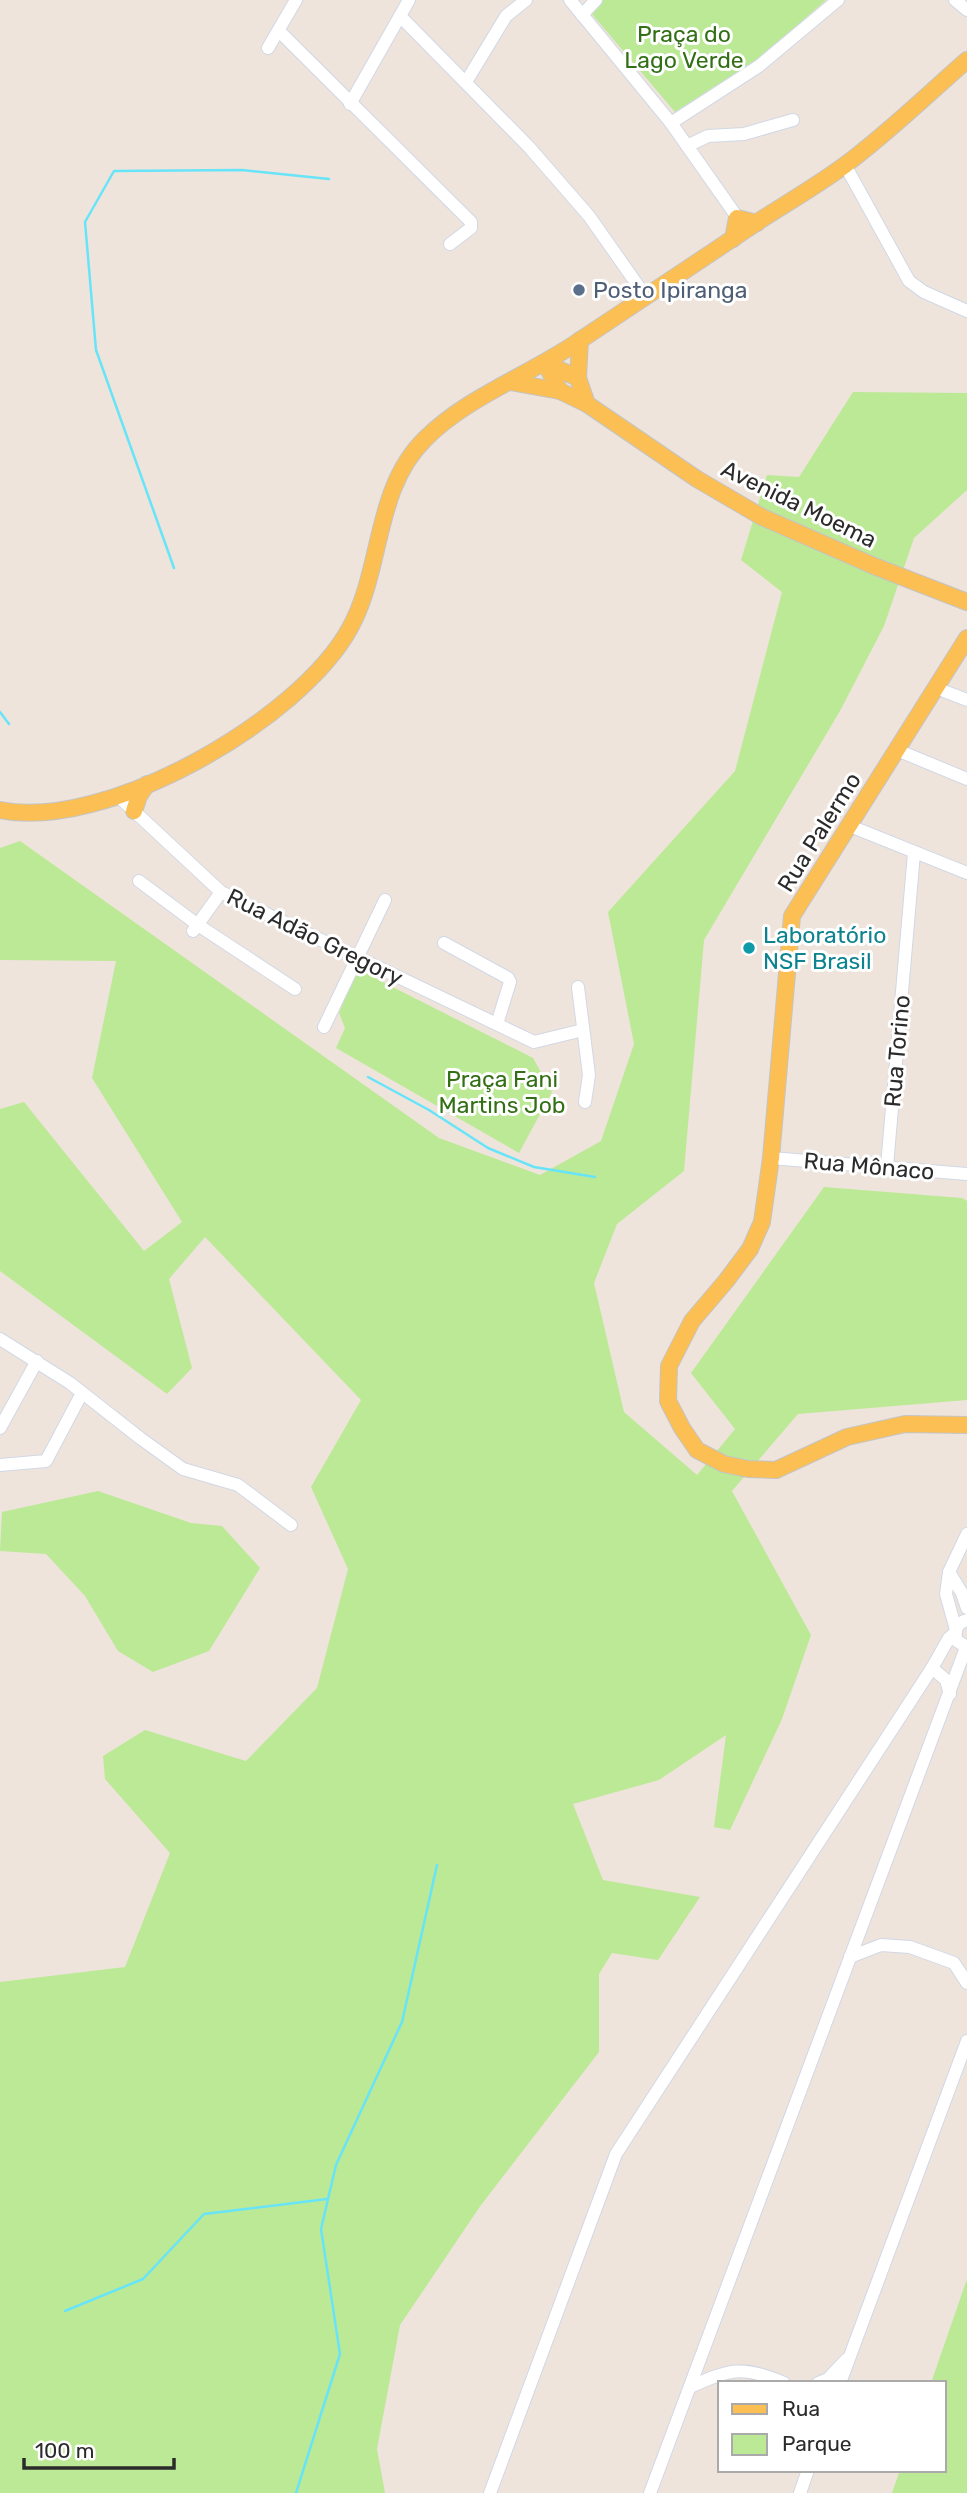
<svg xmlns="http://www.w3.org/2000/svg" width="967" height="2493" font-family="Rubik,sans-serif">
	<rect width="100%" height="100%" fill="#eee4dc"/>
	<g fill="#bce995">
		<path d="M603 0H826L761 57 675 112 591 13Z"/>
		<path d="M853 392 967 393V490L914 538 884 626 840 711 704 940 684 1171 617 1224 594 1283 624 1412 697 1475 735 1429 691 1373 824 1187 962 1198 967 1201V1400L798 1414 732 1491 811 1635 782 1719 730 1830 714 1827 726 1735 659 1780 573 1804 603 1880 700 1897 658 1960 612 1953 599 1974V2052L481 2205 400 2325 377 2449 385 2493H0V1982L125 1967 170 1853 105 1779 103 1756 145 1730 246 1761 317 1688 348 1569 311 1487 361 1400 205 1237 169 1279 192 1368 167 1394 0 1271V1109L24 1102 144 1251 182 1222 92 1078 116 961 0 960V848L20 841 439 1138 540 1175 601 1141 634 1044 608 912 735 771 782 592 741 560 767 475 799 477Z"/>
		<path d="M357 969 533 1058 552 1092 519 1153 336 1048 345 1028 339 1013Z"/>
		<path d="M98 1491 191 1523 222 1526 260 1568 209 1651 153 1672 118 1651 85 1596 46 1554 0 1551 2 1512Z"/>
		<path d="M967 2279V2493H892L900 2470H944V2383H931Z"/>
	</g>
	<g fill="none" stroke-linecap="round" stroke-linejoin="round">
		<g stroke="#68e4f8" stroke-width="2.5">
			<path d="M174 568 96 350 85 222 114 171 242 170 329 179"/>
			<path d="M0 712 9 724"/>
			<path d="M368 1077 429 1110 488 1148 534 1167 595 1177"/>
			<path d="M65 2311 143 2279 204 2214 327 2199"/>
			<path d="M296 2493 340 2354 321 2229 336 2165 402 2022 437 1865"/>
		</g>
		<g stroke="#d1d8e5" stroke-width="14">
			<g id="minor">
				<path d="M570 0 671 123 742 224"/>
				<path d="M955 0 967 10"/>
				<path d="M582 15 596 0"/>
				<path d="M400 16 529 147 589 216 646 297"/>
				<path d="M279 31 471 222V228L450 244"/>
				<path d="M268 48 296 0"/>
				<path d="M466 82 506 16 526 0"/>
				<path d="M350 104 409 0"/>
				<path d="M671 123 759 66 838 0"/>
				<path d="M687 146 708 136 744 134 793 120"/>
				<path d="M845 165 909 281 924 292 967 311"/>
				<path d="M936 688 967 700"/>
				<path d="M897 750 967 779"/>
				<path d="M119 797 221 892 534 1042 583 1030"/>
				<path d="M850 826 967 873"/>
				<path d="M139 881 198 925 295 989"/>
				<path d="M193 931 221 892"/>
				<path d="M444 943 508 978 510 982 497 1024"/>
				<path d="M578 987 589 1075 585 1102"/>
				<path d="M324 1027 385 900"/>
				<path d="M771 1158 967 1174"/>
				<path d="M887 1166 914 853"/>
				<path d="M0 1339 70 1383 140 1438 183 1469 238 1485 291 1525"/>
				<path d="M0 1428 37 1361"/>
				<path d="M0 1465 46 1461 82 1393"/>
				<path d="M949 1572 962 1593 967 1608"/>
				<path d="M967 1620C957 1623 953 1631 957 1641L967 1647"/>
				<path d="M956 1630 946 1594 949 1572 967 1534"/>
				<path d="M932 1668 946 1680 950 1694"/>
				<path d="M850 1957 881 1945 910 1947 954 1963 967 1983"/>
				<path d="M818 2383 828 2379 847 2359"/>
				<path d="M840 2383 967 2041"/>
				<path d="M690 2387C730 2369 742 2365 784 2383"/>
				<path d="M490 2493 616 2154 932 1668 949 1638 956 1632"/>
				<path d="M650 2493 965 1650"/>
				<path d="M800 2493 808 2470"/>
			</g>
		</g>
		<g stroke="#c4c4c4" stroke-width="18">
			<g id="major">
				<path d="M733 239 737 218 757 223"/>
				<path d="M545 363 560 391 587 404 697 479 762 517 874 566 967 602"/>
				<path d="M545 363 578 378 587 404"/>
				<path d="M578 378 580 340"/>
				<path d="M510 382 560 391"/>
				<path d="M967 638 792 916 771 1158 762 1222 750 1249 726 1281 692 1321 669 1366 668 1401 682 1428 697 1450 724 1464 748 1469 776 1470 847 1437 905 1424 967 1425"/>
				<path d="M0 810C105 832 300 720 350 628 383 568 374 489 425 439 467 397 527 376 576 343 637 302 698 262 759 221 787 203 818 185 845 165 888 133 927 95 967 60"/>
				<path d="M134 811 139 796 147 784"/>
			</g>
		</g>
		<use href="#minor" stroke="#fff" stroke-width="12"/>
		<use href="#major" stroke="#fcbf54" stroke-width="16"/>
	</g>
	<circle fill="#5c6f8a" stroke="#fff" stroke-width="2.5" cx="579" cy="290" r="7"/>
	<circle fill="#0f9aa8" stroke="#fff" stroke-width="2.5" cx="749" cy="948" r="7"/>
	<g text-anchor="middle" stroke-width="6" stroke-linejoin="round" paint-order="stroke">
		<g font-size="23" fill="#336f15" stroke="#fff">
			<text x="684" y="42">Praça do<tspan x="684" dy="26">Lago Verde</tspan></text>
			<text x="502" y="1087">Praça Fani<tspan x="502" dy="26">Martins Job</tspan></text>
		</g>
		<g font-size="23" fill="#4e5e75" stroke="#fff" text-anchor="start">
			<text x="593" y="298">Posto Ipiranga</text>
		</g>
		<g font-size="23" fill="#2b2b2b" stroke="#fff">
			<text transform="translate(799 504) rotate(26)" y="8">Avenida Moema</text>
			<text transform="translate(819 832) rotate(-58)" y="8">Rua Palermo</text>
			<text transform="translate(315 937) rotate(26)" y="8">Rua Adão Gregory</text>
			<text transform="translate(897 1051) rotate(-85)" y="8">Rua Torino</text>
			<text transform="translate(869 1166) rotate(5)" y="8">Rua Mônaco</text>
		</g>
		<g font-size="23" fill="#0d838f" stroke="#fff" text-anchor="start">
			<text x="763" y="943">Laboratório<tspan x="763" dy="26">NSF Brasil</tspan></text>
		</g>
	</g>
	<rect x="718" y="2381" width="228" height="91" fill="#ffffff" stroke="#aaaaaa" stroke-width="2"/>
	<rect x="732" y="2404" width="35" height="10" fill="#fcbf54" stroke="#aaaaaa" stroke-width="2"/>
	<text x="782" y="2416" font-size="21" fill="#2b2b2b">Rua</text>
	<rect x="732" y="2434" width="35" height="21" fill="#bce995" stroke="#aaaaaa" stroke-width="2"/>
	<text x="782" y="2451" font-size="21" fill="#2b2b2b">Parque</text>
	<path d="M24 2458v10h150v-10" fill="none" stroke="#2b2b2b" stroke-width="3.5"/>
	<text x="35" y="2458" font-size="21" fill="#2b2b2b" stroke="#ffffff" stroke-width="5" paint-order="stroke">100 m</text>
</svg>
